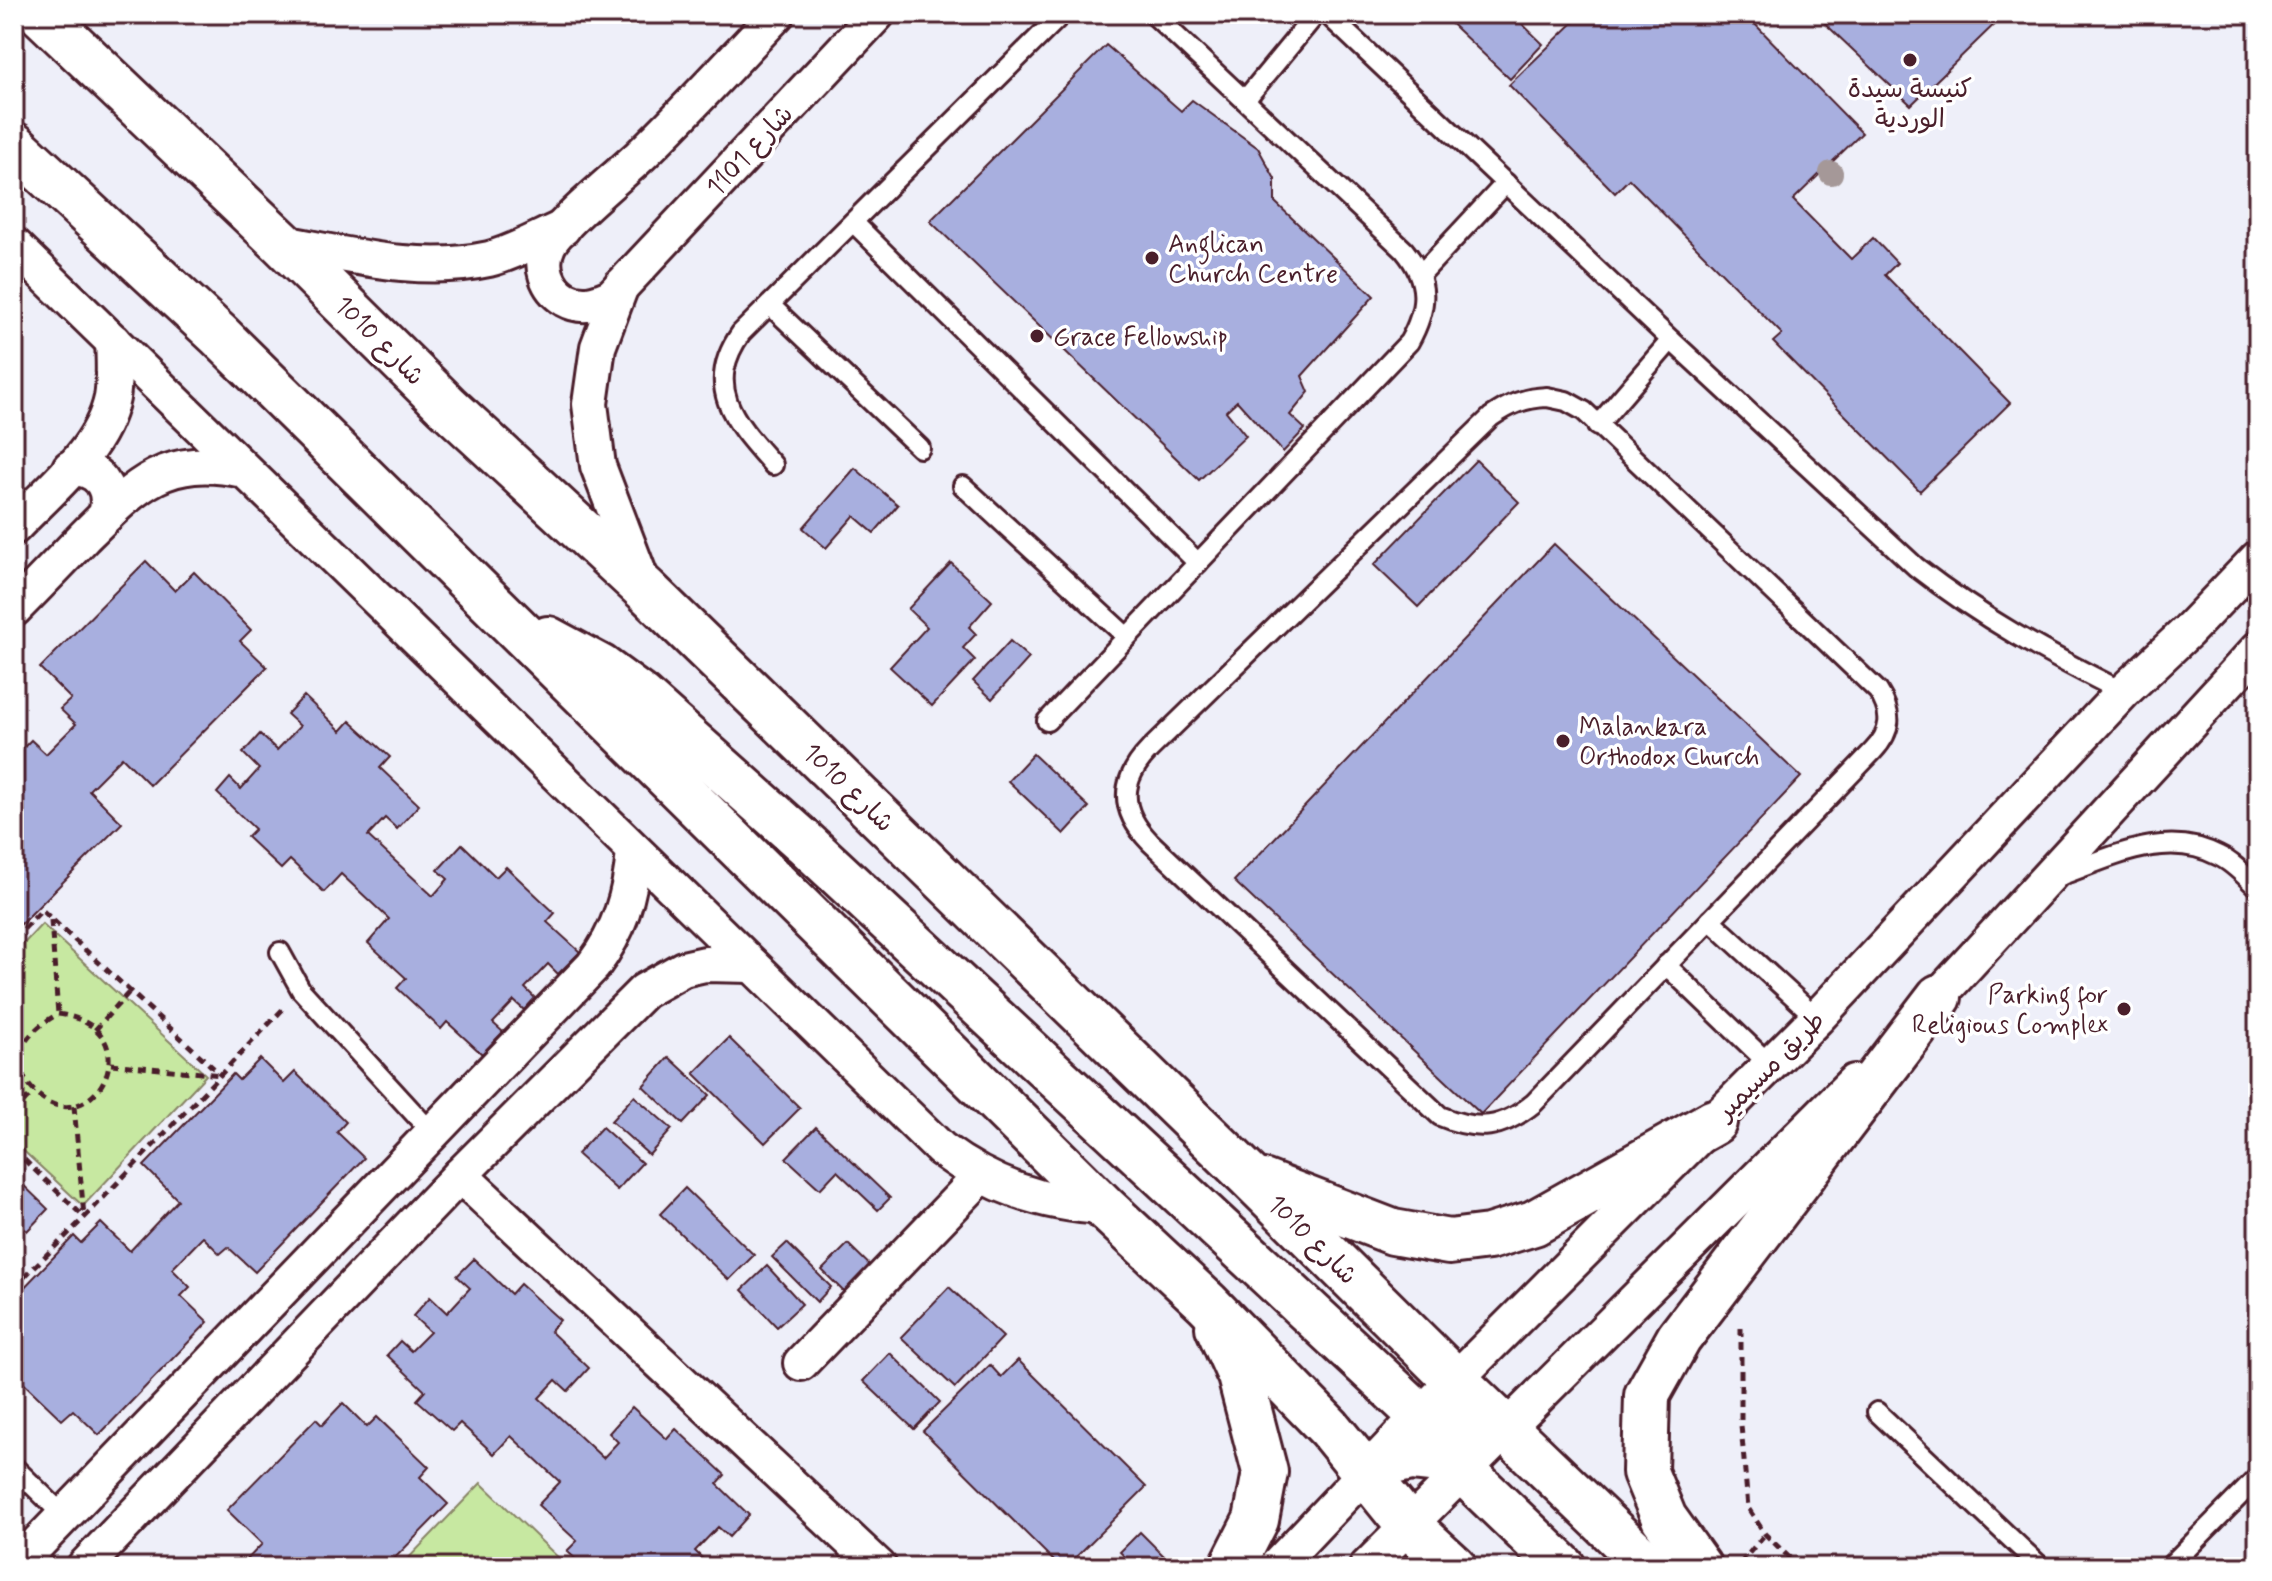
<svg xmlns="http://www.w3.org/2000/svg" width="2272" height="1581" font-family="Mynerve,'Playpen Sans Arabic',sans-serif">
	<rect width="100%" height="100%" fill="#eeeff9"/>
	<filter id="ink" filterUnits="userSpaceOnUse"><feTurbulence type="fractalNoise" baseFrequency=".0125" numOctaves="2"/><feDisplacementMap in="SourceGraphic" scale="16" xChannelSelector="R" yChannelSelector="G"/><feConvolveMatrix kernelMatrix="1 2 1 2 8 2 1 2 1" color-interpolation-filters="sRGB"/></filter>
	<g filter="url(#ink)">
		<g fill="#c7e8a1" stroke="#888466" stroke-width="2">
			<path d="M42 924 206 1075 83 1206 14 1142V954Z"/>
			<path d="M481 1483 568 1567H400Z"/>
		</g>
		<g fill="#a8afdf" stroke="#4a1f2b" stroke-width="2">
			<path d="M1441 14H1512L1543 44 1510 79Z"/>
			<path d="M1582 14H1745L1862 133 1793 200 1851 259 1873 238 1897 263 1885 275 2010 403 1920 491 1773 342 1782 334 1629 179 1615 193 1509 85Z"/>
			<path d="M1815 14H2005L1911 105Z"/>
			<path d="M1106 45 1181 111 1192 100 1258 148 1275 179V202L1374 296 1302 376 1309 392 1290 415 1305 429 1283 452 1237 401 1226 411 1246 436 1199 480 930 221Z"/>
			<path d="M1476 460 1519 502 1418 607 1374 565Z"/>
			<path d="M855 468 898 505 874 533 854 516 826 548 803 528Z"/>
			<path d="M1554 544 1801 777 1481 1114 1234 881Z"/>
			<path d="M146 561 175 591 194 572 251 630 240 641 267 667 150 785 122 757 89 790 122 823 14 931V754L16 755 31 740 46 754 76 724 60 709 71 699 40 668Z"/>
			<path d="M951 563 992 601 969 627 976 634 963 648 975 660 932 706 890 667 927 627 908 609Z"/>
			<path d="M1010 641 1029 658 992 699 973 681Z"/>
			<path d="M304 696 341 731 350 721 390 757 380 768 419 805 397 829 385 818 368 836 433 896 448 879 438 870 462 844 496 877 506 867 555 913 547 922 580 952 558 974 548 964 525 988 535 998 524 1010 514 1001 493 1023 503 1032 482 1054 447 1022 441 1029 397 988 406 978 368 943 389 919 341 874 324 892 290 860 281 869 247 837 255 829 217 793 230 778 241 789 259 769 243 753 260 734 277 750 300 726 287 714Z"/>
			<path d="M1033 754 1089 807 1064 834 1008 781Z"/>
			<path d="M729 1038 800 1108 765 1143 694 1073Z"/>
			<path d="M669 1057 710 1095 683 1124 643 1086Z"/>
			<path d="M260 1059 284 1083 295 1072 346 1122 337 1132 364 1158 255 1272 228 1247 220 1254 203 1237 172 1269 190 1287 181 1296 208 1322 99 1435 73 1410 62 1420 14 1374V1369L22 1360 14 1352V1298L74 1236 81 1243 101 1223 130 1251 178 1200 144 1166 233 1074 239 1080Z"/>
			<path d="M634 1096 672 1129 649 1155 611 1121Z"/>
			<path d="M602 1127 642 1163 617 1190 577 1154Z"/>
			<path d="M816 1127 890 1198 878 1210 837 1171 820 1189 786 1158Z"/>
			<path d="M14 1161 23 1169 15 1177 48 1209 27 1231 16 1221 14 1223Z"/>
			<path d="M685 1188 754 1255 729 1280 660 1214Z"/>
			<path d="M787 1243 831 1287 817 1302 772 1257Z"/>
			<path d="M848 1244 883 1278 857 1305 822 1270Z"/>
			<path d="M474 1259 511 1294 520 1284 560 1320 550 1331 589 1368 568 1391 556 1380 539 1398 603 1458 618 1442 609 1433 632 1407 667 1439 676 1429 725 1475 717 1484 749 1515 729 1537 718 1527 695 1551 705 1561 700 1567H688L684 1563 681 1567H584L567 1551 577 1541 538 1505 560 1482 511 1436 494 1454 460 1423 452 1431 417 1400 425 1391 387 1355 400 1341 411 1351 430 1332 413 1316 430 1297 447 1313 470 1288 457 1276Z"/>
			<path d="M767 1266 802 1304 777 1327 742 1290Z"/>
			<path d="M949 1287 1003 1337 955 1388 901 1337Z"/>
			<path d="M890 1353 940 1402 914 1429 863 1381Z"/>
			<path d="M1018 1360 1146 1487 1066 1567H1060L923 1431 990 1365 1001 1377Z"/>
			<path d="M343 1403 367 1427 377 1417 429 1467 420 1477 448 1504 386 1567H240L262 1544 227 1510 316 1419 322 1425Z"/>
			<path d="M1140 1532 1166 1558 1158 1567H1135L1120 1552Z"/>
		</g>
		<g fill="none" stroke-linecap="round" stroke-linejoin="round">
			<g stroke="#4a1f2b" stroke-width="24">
				<g id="service">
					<path d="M1327 14 1671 340 1916 567C1983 619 2047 654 2123 692"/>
					<path d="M1245 100 1316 14"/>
					<path d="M853 222 1198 563"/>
					<path d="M1420 275 1506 183"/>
					<path d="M770 305 920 448"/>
					<path d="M1547 397 1566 401 1584 411 1878 691C1893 714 1892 731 1873 751L1534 1103C1502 1129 1478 1132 1440 1116L1150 842C1119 810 1119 781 1150 749L1491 417C1510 404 1524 398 1547 397Z"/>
					<path d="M1597 426 1671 340"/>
					<path d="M773 465C736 423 702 388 741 333L1062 14"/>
					<path d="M963 486 1127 637"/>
					<path d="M1047 721 1409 342C1428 308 1430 281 1404 250L1153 14"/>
					<path d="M2056 877C2108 859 2166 827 2219 856 2234 863 2246 877 2258 888"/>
					<path d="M1710 920 1817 1018"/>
					<path d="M280 952 301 990 432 1133"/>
					<path d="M1666 965 1770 1065"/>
					<path d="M1877 1412 2041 1567"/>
					<path d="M14 1467 64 1516"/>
					<path d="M2169 1567 2258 1477"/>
				</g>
			</g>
			<g stroke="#4a1f2b" stroke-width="40">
				<g id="minor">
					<path d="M777 14C732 61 688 110 640 156 621 174 556 227 548 246 539 265 547 288 565 299 581 308 596 304 612 296L877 14"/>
					<path d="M282 243C350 255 420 274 489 259 514 253 539 238 563 228"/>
					<path d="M14 245 941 1149C991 1186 1042 1204 1104 1207"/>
					<path d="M621 286 598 347 590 404 598 466 643 584"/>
					<path d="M70 468C99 468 113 487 106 515"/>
					<path d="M14 527C49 490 101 451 112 398 115 380 114 360 113 341"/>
					<path d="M14 609C37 586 60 562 83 538 135 486 165 453 243 470"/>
					<path d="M1922 1014 2258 649"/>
					<path d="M460 1175 879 1567"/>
					<path d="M801 1363 981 1176"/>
					<path d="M15 1567 593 966C620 930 630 896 634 852"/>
					<path d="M84 1567 460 1175 644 991 683 969 705 964 752 965"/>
					<path d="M1276 1567 1420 1415 1817 1018 2123 692 2188 631 2258 558"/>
					<path d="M1367 1567 1854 1082"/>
				</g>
			</g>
			<g stroke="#4a1f2b" stroke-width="50">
				<g id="tertiary">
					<path d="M41 14 282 243 447 406 646 590 1249 1176 1456 1381 1650 1567"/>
					<path d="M14 145 219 335 1104 1207 1207 1303 1329 1428 1407 1524 1454 1567"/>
					<path d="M548 639 600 667 641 697 804 842 1420 1415C1449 1434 1473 1438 1507 1429"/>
					<path d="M1263 1182 1393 1232 1449 1242 1489 1237 1534 1223 1714 1122"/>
					<path d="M1218 1327 1240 1376 1265 1472 1256 1520 1232 1567"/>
					<path d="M1365 1474 1384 1464 1411 1458 1438 1461 1463 1471 1563 1567"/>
					<path d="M1699 1567 1664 1518 1645 1472 1647 1395 1679 1338 1939 997"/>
				</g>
			</g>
			<g stroke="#4a1f2b" stroke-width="5" stroke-dasharray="8 6" stroke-linecap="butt">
				<path d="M51 920 58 1014"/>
				<path d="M14 939 42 910 221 1075"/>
				<path d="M58 1014C158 1028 90 1149 34 1091 3 1059 27 1031 58 1014Z"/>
				<path d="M95 1030 131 990"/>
				<path d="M111 1064 221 1075"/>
				<path d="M74 1106 84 1216"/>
				<path d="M14 1113 34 1091"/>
				<path d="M14 1150 84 1217"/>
				<path d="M14 1287 84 1218 283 1009"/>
				<path d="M1741 1328V1425L1748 1508 1765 1534 1799 1567"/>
				<path d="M1740 1564 1765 1534"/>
			</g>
			<use href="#service" stroke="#fff" stroke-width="18"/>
			<use href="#minor" stroke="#fff" stroke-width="34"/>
			<use href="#tertiary" stroke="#fff" stroke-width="44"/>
		</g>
		<circle fill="#a59898" cx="1831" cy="173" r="12"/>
	</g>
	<g fill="#4a1f2b" stroke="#fff" stroke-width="3">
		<circle cx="1910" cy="60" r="8"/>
		<circle cx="1152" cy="258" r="8"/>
		<circle cx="1037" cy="336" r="8"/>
		<circle cx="1563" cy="741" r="8"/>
		<circle cx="2124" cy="1009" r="8"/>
	</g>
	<g text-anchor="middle" stroke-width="7" stroke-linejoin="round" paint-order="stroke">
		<g font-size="26" fill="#4a1f2b" stroke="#fff" text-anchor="start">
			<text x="1910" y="97" text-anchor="middle">كنيسة سيدة<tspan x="1910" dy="30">الوردية</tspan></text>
			<text x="1168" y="252">Anglican<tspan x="1168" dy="30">Church Centre</tspan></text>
			<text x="1053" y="345">Grace Fellowship</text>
			<text x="1579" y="735">Malankara<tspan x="1579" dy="30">Orthodox Church</tspan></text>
			<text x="2108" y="1003" text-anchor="end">Parking for<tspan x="2108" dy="30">Religious Complex</tspan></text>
		</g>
		<g font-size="26" fill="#4a1f2b" stroke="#fff">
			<text transform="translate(749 150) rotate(-47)" y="9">شارع 1101</text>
			<text transform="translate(380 340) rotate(45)" y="9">شارع 1010</text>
			<text transform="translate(849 787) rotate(44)" y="9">شارع 1010</text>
			<text transform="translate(1770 1065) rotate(-45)" y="9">طريق مسيمير</text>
			<text transform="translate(1313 1239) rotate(45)" y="9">شارع 1010</text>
		</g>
	</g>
	<rect width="2272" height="1581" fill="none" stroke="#fff" stroke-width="48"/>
	<rect x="24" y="24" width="2224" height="1533" fill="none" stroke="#4a1f2b" stroke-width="3" filter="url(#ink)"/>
</svg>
